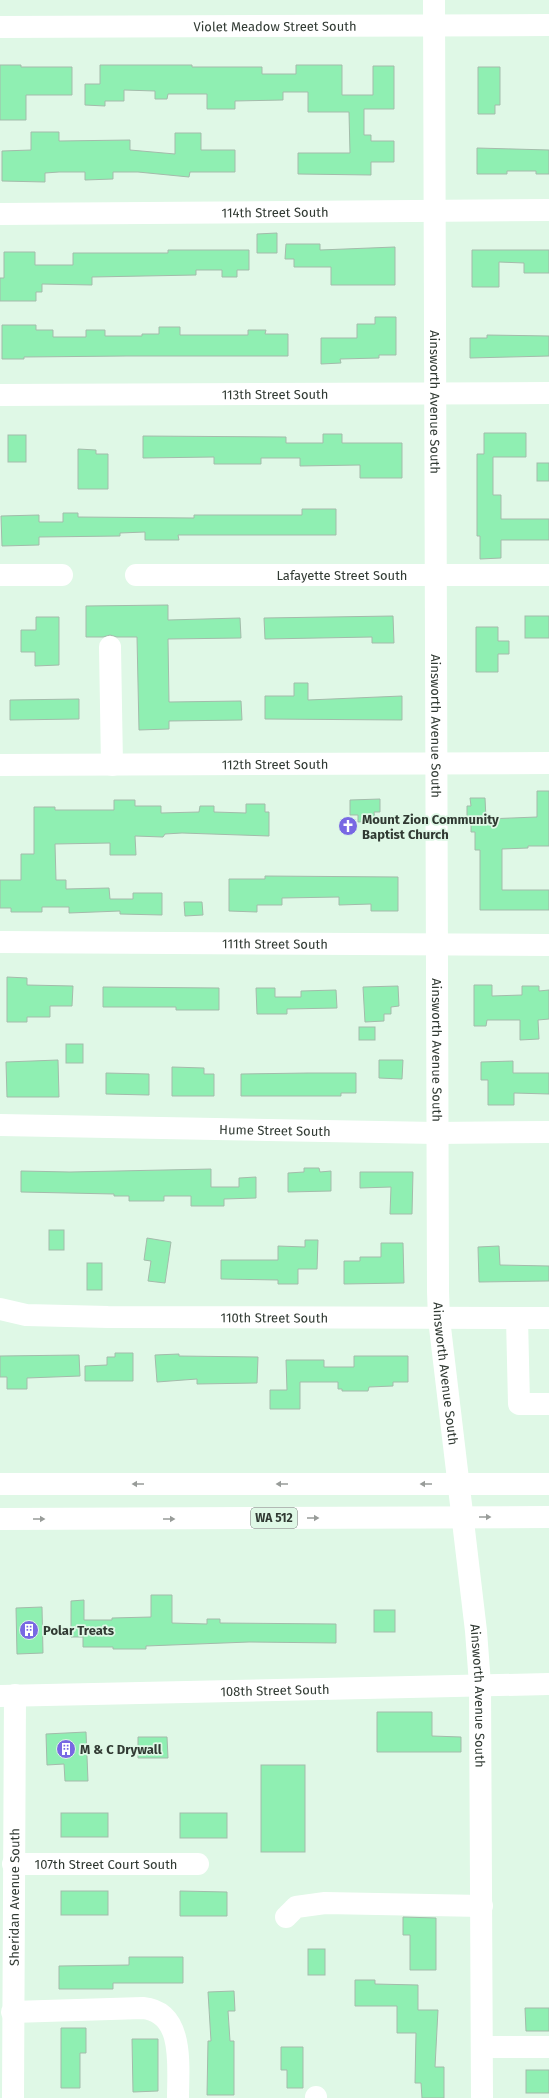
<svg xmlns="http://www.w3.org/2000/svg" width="549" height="2098" font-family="'Fira Sans',sans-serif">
	<rect width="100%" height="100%" fill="#dff8e6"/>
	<g fill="#8fefb2" stroke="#a4bbab">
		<path d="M0 65H21V67H72V95H26V120H0Z"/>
		<path d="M100 65H192V67H262V74H296V65H342V95H373V66H394V109H364V135H371V141H394V162H371V175L298 174V153H350L349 112H308V92H283V100L235 101V109H207V94H168L167 99H155V91L124 90V101H105V106L85 105V84H100Z"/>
		<path d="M478 67H500V105H495V114H478Z"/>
		<path d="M31 132H59V141L130 140V150L175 154V133H201V150H235V172H190L189 177 138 172H113V179L85 180V172H59L45 173V182L2 181V151L31 150Z"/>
		<path d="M477 148 549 150V174H536V171H507V174H477Z"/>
		<path d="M277 233V253H257V234Z"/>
		<path d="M286 244H320V250L395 247V285H331V267H294V259H285Z"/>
		<path d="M168 250H249V270H237V277H222V270H196V275L92 277V285L42 284V292H36V301H0V278H4V252H35V265H73V253H168Z"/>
		<path d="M472 250H549V273H524V263L499 262V287H472Z"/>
		<path d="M375 317H396V355H379V358L340 359 341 363 321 364V338H357V324H375Z"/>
		<path d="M2 325H36V330H53V337H86V330H105V336H142V334H159V327H180V335H248V330H266L265 334H288V356H126L24 357V359H2Z"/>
		<path d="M487 335 549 336V356L470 358V338H487Z"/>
		<path d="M484 433H526V457H493V495H501V519H549V540H501V558L480 559V536H477V454H484Z"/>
		<path d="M323 434H342V443H402V478H360V465L300 466V458H261V464H214V457L143 458V436L286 437V443H323Z"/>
		<rect x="8" y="435" width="18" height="27"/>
		<path d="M78 449 96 450V454H108V489H78Z"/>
		<rect x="537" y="463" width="12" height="18"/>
		<path d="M302 509H336V535H178L179 540H145V532L120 533V536L39 537V545L2 546 1 516 39 515V522H63V513H78V517L194 518V515H302Z"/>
		<path d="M168 605V620L240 618 241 638 168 639 169 702 241 701 242 720 169 721V729L139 730 137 637H117L110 635 103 637H86V606Z"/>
		<path d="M393 616 394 643H372V637L265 639 264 618Z"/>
		<rect x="525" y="616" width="24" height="22"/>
		<path d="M36 617H59V665L35 666V652H21V630H36Z"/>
		<path d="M476 627H498V641H509V654H498V672H476Z"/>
		<path d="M294 683H308V700L402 696V720L265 719V696H294Z"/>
		<path d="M79 699V719L10 720V700Z"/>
		<path d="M537 791H549V846H528V848L502 849V890H549V910H480V850H475V832H471V822H467V806H471L470 798H485L486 819 537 817Z"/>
		<path d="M380 799V812H374L375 821 358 822V815H350V800Z"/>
		<path d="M114 800H135V806H161V813L199 812 200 806H214V812L246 813V804H265V812H269V836L182 833 165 834 163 837 135 836 136 855H110V843L55 844 56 880H66V889L109 888 110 899H133V893H162V915L120 914V911L69 913V907H42V912H11V908H0V880H21V854H34V807H55V810H114Z"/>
		<path d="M265 876 398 877V911H371V904L339 905V897L282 898V905H257V912L229 911V879H265Z"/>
		<path d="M184 902H202L203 915 185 916Z"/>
		<path d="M7 977 27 978V985L73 986 72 1006H50V1017H27V1022H7Z"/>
		<path d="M474 985H492V996L522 995V986H539V991L549 990V1019L538 1020 539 1039 520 1040V1020H487L486 1026H474Z"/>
		<path d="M398 986 399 1006 391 1007V1014H384V1021L365 1022 363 987Z"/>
		<path d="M103 987 219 988V1010H176V1007H103Z"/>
		<path d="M256 988H275V997H301V991L336 990 337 1008 287 1009V1014H257Z"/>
		<rect x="359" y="1027" width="16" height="13"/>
		<rect x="66" y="1044" width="17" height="19"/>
		<path d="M58 1060 59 1097H7L6 1062Z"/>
		<path d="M379 1060H403L402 1079 379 1078Z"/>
		<path d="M513 1061V1073H549V1094L514 1093V1105H488V1080H481V1062Z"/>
		<path d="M172 1067 204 1068V1074H214V1096H172Z"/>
		<path d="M106 1073 149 1074V1095L106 1094Z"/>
		<path d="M308 1073H356V1093H341V1096H241V1074Z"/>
		<path d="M304 1168H319L320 1172 331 1171V1191L288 1192V1173L304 1172Z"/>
		<path d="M211 1169V1187H239V1178L256 1177V1198L224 1199V1206H191V1196H164V1201H129V1196H114V1194L21 1192V1171L70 1172Z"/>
		<path d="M360 1172H413L412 1214H390L391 1187 360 1188Z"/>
		<rect x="49" y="1230" width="15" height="20"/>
		<path d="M147 1238 171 1242 165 1283 148 1281 151 1261 144 1260Z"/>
		<path d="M305 1240H318L317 1269H298V1284H278V1280L221 1279V1260H278V1246L305 1247Z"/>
		<path d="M381 1243H403L404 1283 344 1284V1261H360V1257H381Z"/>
		<path d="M499 1246 500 1265 549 1266V1281L479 1282 478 1247Z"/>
		<rect x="87" y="1263" width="15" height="27"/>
		<path d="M115 1353H133V1381H85V1366L107 1365V1357H115Z"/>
		<path d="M179 1354V1356L258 1357 257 1383 197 1384V1379L157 1382 155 1355Z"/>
		<path d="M79 1355 80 1376 27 1378V1389H7V1377H0V1356Z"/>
		<path d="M354 1356H408V1382H393V1386L369 1387 368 1391H342V1389H338V1382H300V1409H270V1390H287L286 1360H324V1367H354Z"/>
		<path d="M151 1595H172V1623L207 1624V1619H220V1623L336 1624V1643L249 1642 146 1646V1649H113V1647H83V1637H71V1601L84 1600V1620H112V1618L151 1617Z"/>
		<path d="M42 1607 43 1653 17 1654 16 1608Z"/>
		<rect x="374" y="1610" width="21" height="22"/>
		<path d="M377 1712H432V1736L461 1737V1752H377Z"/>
		<path d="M86 1732 88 1781H65L64 1764 47 1765 46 1734Z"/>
		<path d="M138 1737H167L168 1758H138Z"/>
		<rect x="261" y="1765" width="44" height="87"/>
		<rect x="61" y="1813" width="47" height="24"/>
		<rect x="180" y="1813" width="47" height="25"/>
		<rect x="61" y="1891" width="47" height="24"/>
		<path d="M180 1891 227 1892V1916H180Z"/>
		<path d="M403 1917 436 1918V1970H410V1935H403Z"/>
		<rect x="308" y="1949" width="17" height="26"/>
		<path d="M129 1957H183V1983H113V1989H59V1966L129 1965Z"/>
		<path d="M355 1980H375V1984L418 1985V2010H438L435 2067H444V2098H422L421 2083H415L416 2033H397V2006H355Z"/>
		<path d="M234 1991 235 2011H228L230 2041H234V2095H207L208 2041H211L208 1992Z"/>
		<path d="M525 2008H549V2031H526Z"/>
		<path d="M61 2028H86V2053H80V2088H61Z"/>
		<path d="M132 2039H158V2091L133 2092Z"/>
		<path d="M281 2047H303V2088H287V2070H281Z"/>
		<rect x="526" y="2070" width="23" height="23"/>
	</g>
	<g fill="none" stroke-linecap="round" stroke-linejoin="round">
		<g stroke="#fff" stroke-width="22">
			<path id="s1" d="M434 0 438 1291 439 1319 476 1631 480 1684 482 2098"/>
			<path id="s2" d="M0 27 549 25"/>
			<path id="s3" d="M0 214 549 210"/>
			<path id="s4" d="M0 395 549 393"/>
			<path d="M0 575H62"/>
			<path id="s5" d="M136 575H549"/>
			<path d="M110 647 112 765"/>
			<path id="s6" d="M0 942 549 945"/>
			<path id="s7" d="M0 1125 436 1133 549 1132"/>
			<path id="s8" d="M0 1309 26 1315 108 1317 549 1318"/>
			<path d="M517 1318 519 1404H549"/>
			<path id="s9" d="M0 1696 549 1684"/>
			<path id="s10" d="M13 1864H198"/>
			<path d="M286 1917 296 1907 325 1903 482 1906"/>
			<path d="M12 2012 143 2008C185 2012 178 2067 178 2098"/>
			<path d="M482 2047H549"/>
			<path id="s11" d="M13 2098 15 1695"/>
			<path d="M316 2098V2097"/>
		</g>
		<path stroke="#fff" stroke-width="22" id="s12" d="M0 765 549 763"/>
		<g stroke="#fff" stroke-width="22">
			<path d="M0 1484H549"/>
			<path d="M0 1519 549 1517"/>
		</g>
	</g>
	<defs><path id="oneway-solid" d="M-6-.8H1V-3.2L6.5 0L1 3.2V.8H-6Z"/></defs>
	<g fill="#989c99">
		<use href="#oneway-solid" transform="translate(138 1484) rotate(180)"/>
		<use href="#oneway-solid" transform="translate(282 1484) rotate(180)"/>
		<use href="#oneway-solid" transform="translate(426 1484) rotate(180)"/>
		<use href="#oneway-solid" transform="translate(485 1517)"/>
		<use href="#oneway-solid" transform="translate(313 1518)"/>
		<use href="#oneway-solid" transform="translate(39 1519)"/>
		<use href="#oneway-solid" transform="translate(169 1519)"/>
	</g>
	<defs>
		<g id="church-disc" transform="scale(1)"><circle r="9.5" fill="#7868e3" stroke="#dff8e6"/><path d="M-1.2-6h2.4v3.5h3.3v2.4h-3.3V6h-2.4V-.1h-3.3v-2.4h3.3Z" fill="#fff"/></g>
		<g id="building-disc" transform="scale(1)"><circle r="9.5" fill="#7868e3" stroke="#dff8e6"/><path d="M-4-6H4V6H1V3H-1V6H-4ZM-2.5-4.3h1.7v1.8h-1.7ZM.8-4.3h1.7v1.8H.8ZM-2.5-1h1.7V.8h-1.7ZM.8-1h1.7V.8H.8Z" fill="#fff"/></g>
	</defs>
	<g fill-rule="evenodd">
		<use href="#church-disc" x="348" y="826"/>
		<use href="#building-disc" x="29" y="1630"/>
		<use href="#building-disc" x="66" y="1749"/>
	</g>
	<g text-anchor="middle" stroke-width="3.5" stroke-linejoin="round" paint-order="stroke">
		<rect fill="#dff8e6" stroke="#657369" stroke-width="1" x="251" y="1508" width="46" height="20" rx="3"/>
		<g font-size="12" font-weight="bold" fill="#313a33">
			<text x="274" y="1522">WA 512</text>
		</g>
		<g font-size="13" fill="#313a33" stroke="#dff8e6">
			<text dy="5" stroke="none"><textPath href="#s2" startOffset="275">Violet Meadow Street South</textPath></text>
			<text dy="5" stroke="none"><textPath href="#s3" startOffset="275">114th Street South</textPath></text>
			<text dy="5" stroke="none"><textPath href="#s4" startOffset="275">113th Street South</textPath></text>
			<text dy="5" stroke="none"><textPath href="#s1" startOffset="402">Ainsworth Avenue South</textPath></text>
			<text dy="5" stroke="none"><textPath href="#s5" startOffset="206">Lafayette Street South</textPath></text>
			<text dy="5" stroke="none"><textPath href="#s1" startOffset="726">Ainsworth Avenue South</textPath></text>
			<text dy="5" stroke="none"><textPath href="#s12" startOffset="275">112th Street South</textPath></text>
			<text dy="5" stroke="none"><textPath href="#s6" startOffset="275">111th Street South</textPath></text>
			<text dy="5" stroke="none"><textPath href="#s1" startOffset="1050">Ainsworth Avenue South</textPath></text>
			<text dy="5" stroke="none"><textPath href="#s7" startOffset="275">Hume Street South</textPath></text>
			<text dy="5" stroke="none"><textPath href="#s8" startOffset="275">110th Street South</textPath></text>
			<text dy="5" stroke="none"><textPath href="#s1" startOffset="1374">Ainsworth Avenue South</textPath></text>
			<text dy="5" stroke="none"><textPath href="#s9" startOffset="275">108th Street South</textPath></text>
			<text dy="5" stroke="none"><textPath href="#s1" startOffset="1698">Ainsworth Avenue South</textPath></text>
			<text dy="5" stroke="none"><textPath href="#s10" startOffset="93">107th Street Court South</textPath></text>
			<text dy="5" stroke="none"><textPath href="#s11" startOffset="201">Sheridan Avenue South</textPath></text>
		</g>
		<g font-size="13" font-weight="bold" fill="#313a33" stroke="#dff8e6" text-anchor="start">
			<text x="362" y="824">Mount Zion Community<tspan x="362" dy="15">Baptist Church</tspan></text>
			<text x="43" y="1635">Polar Treats</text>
			<text x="80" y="1754">M &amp; C Drywall</text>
		</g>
	</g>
</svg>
